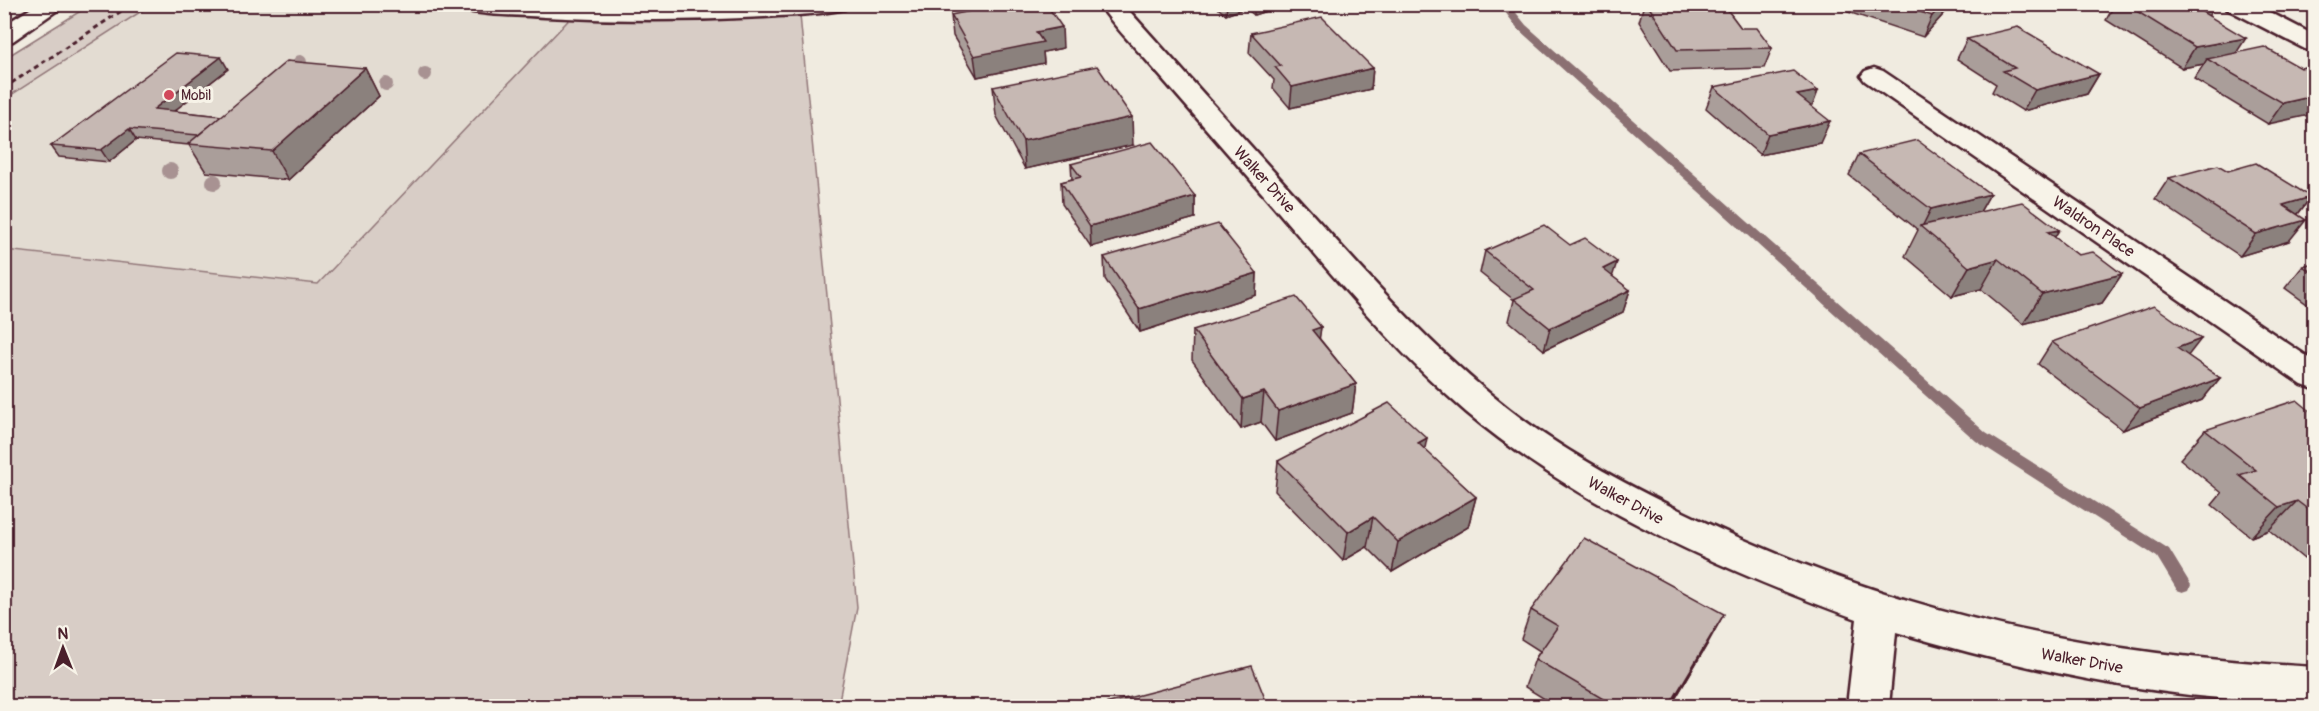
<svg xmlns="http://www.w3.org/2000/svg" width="2319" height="711" font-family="Pangolin,sans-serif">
	<rect width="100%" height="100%" fill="#f0ebe0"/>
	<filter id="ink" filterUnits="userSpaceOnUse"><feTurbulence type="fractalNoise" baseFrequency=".0167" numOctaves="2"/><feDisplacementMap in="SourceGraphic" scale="12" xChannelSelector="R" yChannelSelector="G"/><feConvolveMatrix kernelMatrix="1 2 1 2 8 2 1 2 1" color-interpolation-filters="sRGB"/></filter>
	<g filter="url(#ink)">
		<path fill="#e3dcd2" d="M151 5 571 4 583 6 318 284 5 250V99Z"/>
		<g fill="#d8cdc6" stroke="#917678" stroke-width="1.5">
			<path d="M90 5H151L5 99V58Z"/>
			<path d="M799 5 857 607 838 706H5V250L318 284 582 6Z"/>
		</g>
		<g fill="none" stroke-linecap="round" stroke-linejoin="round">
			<path fill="#8b6f72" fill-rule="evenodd" d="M1499 4H1509L1526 25 1986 433 2169 549 2191 585 2189 590 2183 592 2177 590 2157 557 1976 441 1518 29Z"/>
			<g stroke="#4a1f2b" stroke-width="5">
				<g id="minor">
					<path d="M456 4H848L845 9C819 15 790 15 764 17 691 21 618 21 545 17 517 15 486 16 459 9Z"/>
					<path d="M1099 4H1123C1187 75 1250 146 1314 216 1370 278 1425 340 1489 393 1551 445 1623 484 1696 518 1900 615 2090 655 2314 667V703C2172 702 2032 672 1896 632L1889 706H1847L1857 619C1720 569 1579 507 1466 412 1385 343 1319 258 1249 178 1215 139 1181 100 1147 61 1131 43 1113 25 1099 4Z"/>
					<path d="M2224 4H2254L2314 35V51L2305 49 2227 9Z"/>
					<path d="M1874 68 1883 71 2314 361V389L2302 385 1865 81 1861 76 1865 71Z"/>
				</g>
			</g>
			<g stroke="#4a1f2b" stroke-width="5">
				<path id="tertiary" d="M38 4H66L13 41 4 43V25Z"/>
			</g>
			<path stroke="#4a1f2b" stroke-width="3" stroke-dasharray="5 4" stroke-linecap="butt" d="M4 88 132 4"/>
			<use href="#minor" fill="#f7f3e8" fill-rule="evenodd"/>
			<use href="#tertiary" fill="#f7f3e8" fill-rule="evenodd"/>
		</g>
		<g fill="#a89292">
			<circle cx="300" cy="62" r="7"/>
			<circle cx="425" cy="74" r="7"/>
			<circle cx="386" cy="84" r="7"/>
			<circle cx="170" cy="171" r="8"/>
			<circle cx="214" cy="182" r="8"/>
		</g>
		<g fill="#aa9e9a" stroke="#4a1f2b" stroke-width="1.5">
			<path d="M1213 4H1287L1254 15 1245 8 1226 15Z"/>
			<path d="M1644 4H1723L1741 28 1772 48 1764 68 1670 71 1639 22Z"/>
			<path d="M1830 4H1951L1950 7 1923 37 1830 6Z"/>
			<path d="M2115 4H2212L2208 16 2236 53 2301 68 2314 65 2268 124 2194 79 2204 64 2182 68 2106 20Z"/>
			<path d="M1013 8 1063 48 1043 52 1044 63 977 77 953 36 951 15Z"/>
			<path d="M1251 33 1373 68 1371 89 1290 108 1273 88 1274 80 1249 53Z"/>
			<path d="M1967 39 2099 74 2087 94 2023 111 1992 92 1996 84 1957 59Z"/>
			<path d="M365 68 379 96 288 180 206 172 189 145 136 140 109 162 59 157 51 146 228 69 174 111 222 116Z"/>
			<path d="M993 87 1133 145 1025 169 996 115Z"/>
			<path d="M1714 87 1818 91 1812 107 1820 143 1760 155 1706 108Z"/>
			<path d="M1859 154 1990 194 1980 212 2059 230 2054 237 2078 255 2122 274 2102 303 2023 324 1981 289 1952 296 1905 256 1918 230 1849 175Z"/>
			<path d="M1071 164 1195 196V218L1091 247 1062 204 1061 182 1072 179Z"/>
			<path d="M2228 171 2311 197 2298 214 2289 241 2240 256 2155 199 2169 178Z"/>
			<path d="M1485 251 1613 277 1630 290 1623 312 1544 350 1509 321 1514 300 1480 273Z"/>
			<path d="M1104 257 1257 273 1256 295 1140 332 1105 279Z"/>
			<path d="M2314 263V309L2285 288 2303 266Z"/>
			<path d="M1321 327 1319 338 1356 384 1352 413 1275 441 1261 422 1241 429 1192 360 1193 330Z"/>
			<path d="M2052 342 2188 356 2220 378 2202 400 2123 430 2038 364Z"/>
			<path d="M2314 414V555L2304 559 2269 530 2251 537 2212 505 2222 493 2180 459 2205 430Z"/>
			<path d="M1425 450 1476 497 1468 527 1392 572 1367 547 1343 561 1275 491 1278 461Z"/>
			<path d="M1531 610 1708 643 1671 706H1556L1525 687 1535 659 1540 651 1521 639Z"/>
		</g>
		<g fill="#8b817d" stroke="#4a1f2b" stroke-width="1.5">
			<path d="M1227 4H1245V8L1226 15Z"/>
			<path d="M1254 4H1287L1254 15Z"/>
			<path d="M1943 4H1951L1950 7 1923 37 1932 16Z"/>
			<path d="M2084 4H2096L2082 8Z"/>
			<path d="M2215 6 2202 26 2197 9Z"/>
			<path d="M1062 27 1063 48 1043 52 1044 63 977 77 974 56 1036 32Z"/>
			<path d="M2246 38 2233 58 2207 59 2204 64 2182 68 2195 47Z"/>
			<path d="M221 57 228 69 161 121 154 109Z"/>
			<path d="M365 68 379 96 288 180 272 151Z"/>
			<path d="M1373 68 1371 89 1290 108 1292 87Z"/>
			<path d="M2099 74 2087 94 2023 111 2035 90Z"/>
			<path d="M1818 91 1810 112 1797 95Z"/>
			<path d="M2314 96V114L2268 124 2283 103Z"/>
			<path d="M1132 117 1133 145 1025 169 1023 141Z"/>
			<path d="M1830 121 1820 143 1760 155 1768 134Z"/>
			<path d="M129 129 136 140 109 162 101 150Z"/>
			<path d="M1990 194 1978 215 1922 227 1931 209Z"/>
			<path d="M1195 196V218L1091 247 1090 226Z"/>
			<path d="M2311 197 2294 219 2283 205Z"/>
			<path d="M2306 220 2289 241 2240 256 2256 234Z"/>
			<path d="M2059 230 2041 259 2048 232Z"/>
			<path d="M1998 259 1981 289 1952 296 1969 267Z"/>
			<path d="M1617 262 1610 284 1603 269Z"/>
			<path d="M1257 273 1256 295 1140 332 1139 309Z"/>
			<path d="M2122 274 2102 303 2023 324 2042 294Z"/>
			<path d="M1630 290 1623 312 1544 350 1550 328Z"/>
			<path d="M1321 327 1317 357 1312 330Z"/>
			<path d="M2201 339 2184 361 2177 348Z"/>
			<path d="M2220 378 2202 400 2123 430 2140 408Z"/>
			<path d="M1356 384 1352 413 1275 441 1278 411Z"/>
			<path d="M1264 392 1261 422 1241 429 1243 399Z"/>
			<path d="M1427 438 1421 468 1418 443Z"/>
			<path d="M1476 497 1468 527 1392 572 1398 542Z"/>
			<path d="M2297 501 2269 530 2251 537 2279 507Z"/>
			<path d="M1373 517 1367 547 1343 561 1348 532Z"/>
			<path d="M2314 548V555L2304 559Z"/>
			<path d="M1724 614 1708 643 1671 706H1669Z"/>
		</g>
		<g fill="#c6b8b3" stroke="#4a1f2b" stroke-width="1.5">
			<path d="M1006 4H1011L1013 8 1031 4H1046L1062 27 1036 32 1043 42 974 56 951 15Z"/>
			<path d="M1647 4H1723L1741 28H1757L1772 48 1677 50Z"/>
			<path d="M1896 4H1943L1932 16Z"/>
			<path d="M2125 4H2212L2215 6 2197 9 2246 38 2195 47Z"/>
			<path d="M1322 17 1373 68 1292 87 1275 67 1281 66 1251 33Z"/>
			<path d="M2018 27 2099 74 2035 90 2003 71 2015 68 1967 39Z"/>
			<path d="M2264 47 2301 68 2314 65V96L2283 103 2207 59Z"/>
			<path d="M176 53 221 57 154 109 222 116 198 135 129 129 101 150 51 146Z"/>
			<path d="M287 61 365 68 272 151 188 144Z"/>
			<path d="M1097 66 1132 117 1023 141 993 87Z"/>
			<path d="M1793 71 1818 91 1797 95 1830 121 1768 134 1714 87Z"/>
			<path d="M1917 140 1990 194 1931 209 1859 154Z"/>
			<path d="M1152 142 1195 196 1090 226 1061 182 1081 177 1071 164Z"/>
			<path d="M2256 163 2311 197 2283 205 2306 220 2256 234 2169 178 2218 165 2228 171Z"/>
			<path d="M2022 202 2059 230 2048 232 2078 255 2093 252 2122 274 2042 294 1998 259 1969 267 1920 226Z"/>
			<path d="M1218 224 1257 273 1139 309 1104 257Z"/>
			<path d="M1544 225 1570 245 1585 238 1617 262 1603 269 1630 290 1550 328 1514 299 1534 290 1485 251Z"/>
			<path d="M2314 263V274L2303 266Z"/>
			<path d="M1296 297 1321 327 1312 330 1356 384 1278 411 1264 392 1243 399 1193 330Z"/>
			<path d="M2154 306 2201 339 2177 348 2220 378 2140 408 2052 342Z"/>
			<path d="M2297 400 2314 414V514L2297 501 2279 507 2239 475 2256 470 2205 430Z"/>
			<path d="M1389 403 1427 438 1418 443 1476 497 1398 542 1373 517 1348 532 1278 461Z"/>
			<path d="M1584 538 1724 614 1669 706H1615L1535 659 1558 626 1531 610Z"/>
			<path d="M1252 666 1268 706H1097Z"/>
		</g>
	</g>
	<circle fill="#d1495b" stroke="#f7f3e8" stroke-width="2" cx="169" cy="95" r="6"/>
	<g text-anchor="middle" stroke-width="6" stroke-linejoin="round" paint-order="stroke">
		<g font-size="14" fill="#4a1f2b" stroke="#f7f3e8" text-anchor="start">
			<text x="181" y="100">Mobil</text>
		</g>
		<g font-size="16" fill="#4a1f2b" stroke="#f7f3e8">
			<text transform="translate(1265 179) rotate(48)" y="6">Walker Drive</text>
			<text transform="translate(2094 226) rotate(34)" y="6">Waldron Place</text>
			<text transform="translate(1626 500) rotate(28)" y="6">Walker Drive</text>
			<text transform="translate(2082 660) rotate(10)" y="6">Walker Drive</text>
		</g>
	</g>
	<rect width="2319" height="711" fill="none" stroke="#f7f3e8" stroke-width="24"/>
	<rect x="12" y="12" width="2295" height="687" fill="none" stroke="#4a1f2b" stroke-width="2" filter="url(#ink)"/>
	<g transform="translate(63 648) rotate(359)" stroke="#f7f3e8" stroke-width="4.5" paint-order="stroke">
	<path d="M0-4.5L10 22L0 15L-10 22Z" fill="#4a1f2b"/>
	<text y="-9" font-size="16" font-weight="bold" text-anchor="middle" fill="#4a1f2b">N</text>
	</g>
</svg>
